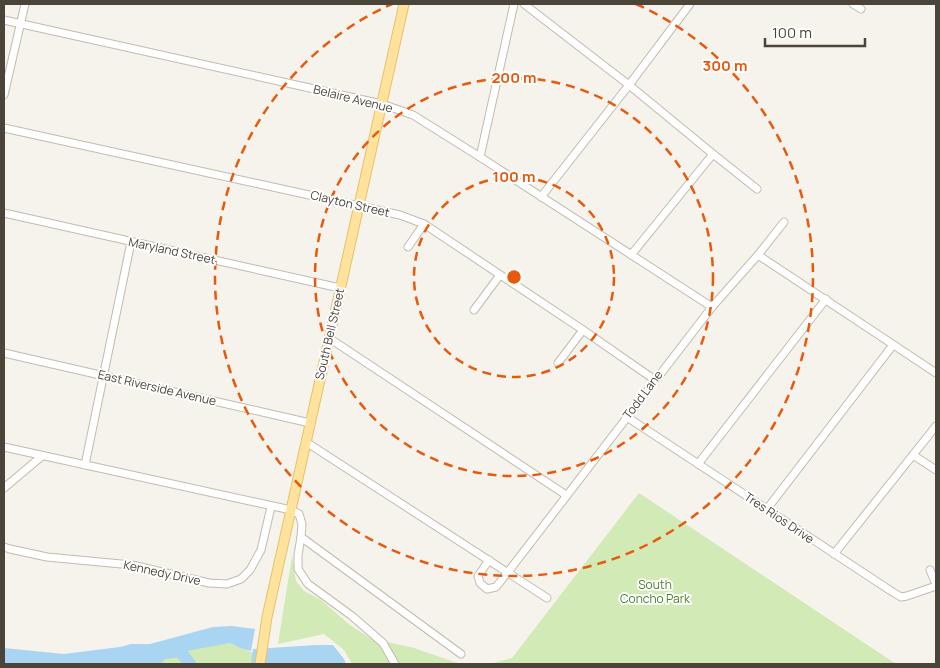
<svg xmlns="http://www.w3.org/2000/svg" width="940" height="668" font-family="Manrope,sans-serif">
	<rect width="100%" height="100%" fill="#f6f3ec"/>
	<g fill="#d2eab5">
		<path d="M639 493 896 664H490L512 658Z"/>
		<path d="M292 556 296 581 304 591 321 600 350 625 370 638 414 648 460 664H352L344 650 324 634 278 644Z"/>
		<path d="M230 643C242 650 256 653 270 658L269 664H81Z"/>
	</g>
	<g fill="#a9d4f2">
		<path d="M232 626 255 629 251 651 240 648 230 643 170 654 161 663 150 664H4V648L64 654 120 647 131 644H150L213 627Z"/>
		<path d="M316 645H333L344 659 346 664H251L253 649Z"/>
	</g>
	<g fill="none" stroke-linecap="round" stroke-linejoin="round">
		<path stroke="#a9d4f2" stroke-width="12" d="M164 653 180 651 190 664"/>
		<g stroke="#c2bbae" stroke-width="9">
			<g id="minor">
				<path d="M524 4 629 85 713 154 757 189"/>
				<path d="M853 4 861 9"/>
				<path d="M4 20 382 104 413 115 480 157 712 307"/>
				<path d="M4 95 25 4"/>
				<path d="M4 128 359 206 400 215 424 224 583 330 655 380"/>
				<path d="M480 157 514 4"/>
				<path d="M541 197 629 85 690 4"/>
				<path d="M4 213 340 288"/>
				<path d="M408 247 424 224"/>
				<path d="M631 255 713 154"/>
				<path d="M758 255 936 373"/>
				<path d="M474 310 500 275"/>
				<path d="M329 338 566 495"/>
				<path d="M4 353 310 423"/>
				<path d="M558 363 583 330"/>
				<path d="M627 417 891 591 901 597 907 596 936 586"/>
				<path d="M306 442 547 598"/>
				<path d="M4 447 291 510 299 514 302 524 301 537 461 654"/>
				<path d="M913 455 936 470"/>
				<path d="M698 464 826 299"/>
				<path d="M85 465 131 242"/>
				<path d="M4 488 42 456"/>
				<path d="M767 509 893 345"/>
				<path d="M301 537 298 555V569L308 584 352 616 383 643 395 664"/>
				<path d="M4 547 10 549 47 557 132 565 209 583 227 584 241 579 250 570 261 550 271 507"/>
				<path d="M834 554 936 426"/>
				<path d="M489 560 478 576 480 583 487 589 496 587 508 572 712 307 758 255 784 222"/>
				<path d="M930 570 936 584"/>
			</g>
		</g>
		<g stroke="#e6c16a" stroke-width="11">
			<path id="major" d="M260 664 267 617 404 4"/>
		</g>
		<use href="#minor" stroke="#fff" stroke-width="7"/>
		<use href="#major" stroke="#ffe39c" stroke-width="9"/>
	</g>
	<g fill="none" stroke="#e8590c" stroke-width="2.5" stroke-dasharray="9 6">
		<circle cx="514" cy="277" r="100"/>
		<circle cx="514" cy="277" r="199"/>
		<path d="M636 4A299 299 0 1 1 392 4"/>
	</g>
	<g text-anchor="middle" stroke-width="4" stroke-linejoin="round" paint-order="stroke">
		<g font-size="12" fill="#4b4439" stroke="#fff">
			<text transform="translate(353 99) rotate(14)" y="4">Belaire Avenue</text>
			<text transform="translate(350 204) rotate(13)" y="4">Clayton Street</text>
			<text transform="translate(172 251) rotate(12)" y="4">Maryland Street</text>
			<text transform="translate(330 334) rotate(-77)" y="4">South Bell Street</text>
			<text transform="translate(157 388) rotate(13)" y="4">East Riverside Avenue</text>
			<text transform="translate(643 395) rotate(-53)" y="4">Todd Lane</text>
			<text transform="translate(779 518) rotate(34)" y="4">Tres Rios Drive</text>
			<text transform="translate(162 573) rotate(12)" y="4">Kennedy Drive</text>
		</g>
		<g font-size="12" fill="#4a7f2a" stroke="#fff">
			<text x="655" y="589">South<tspan x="655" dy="14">Concho Park</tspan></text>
		</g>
	</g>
	<circle cx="514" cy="277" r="8" fill="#e8590c" stroke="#fff" stroke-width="2.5"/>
	<g font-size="15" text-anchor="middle" font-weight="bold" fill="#e8590c" stroke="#fff" stroke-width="4" stroke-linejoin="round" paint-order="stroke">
		<text x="725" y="71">300 m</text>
		<text x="514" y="83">200 m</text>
		<text x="514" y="182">100 m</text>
	</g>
	<rect width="940" height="668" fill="none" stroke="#4b4439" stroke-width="10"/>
	<path d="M765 38v8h100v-8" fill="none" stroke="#4b4439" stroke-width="2.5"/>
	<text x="772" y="38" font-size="15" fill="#4b4439" stroke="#ffffff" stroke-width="4" paint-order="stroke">100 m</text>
</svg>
